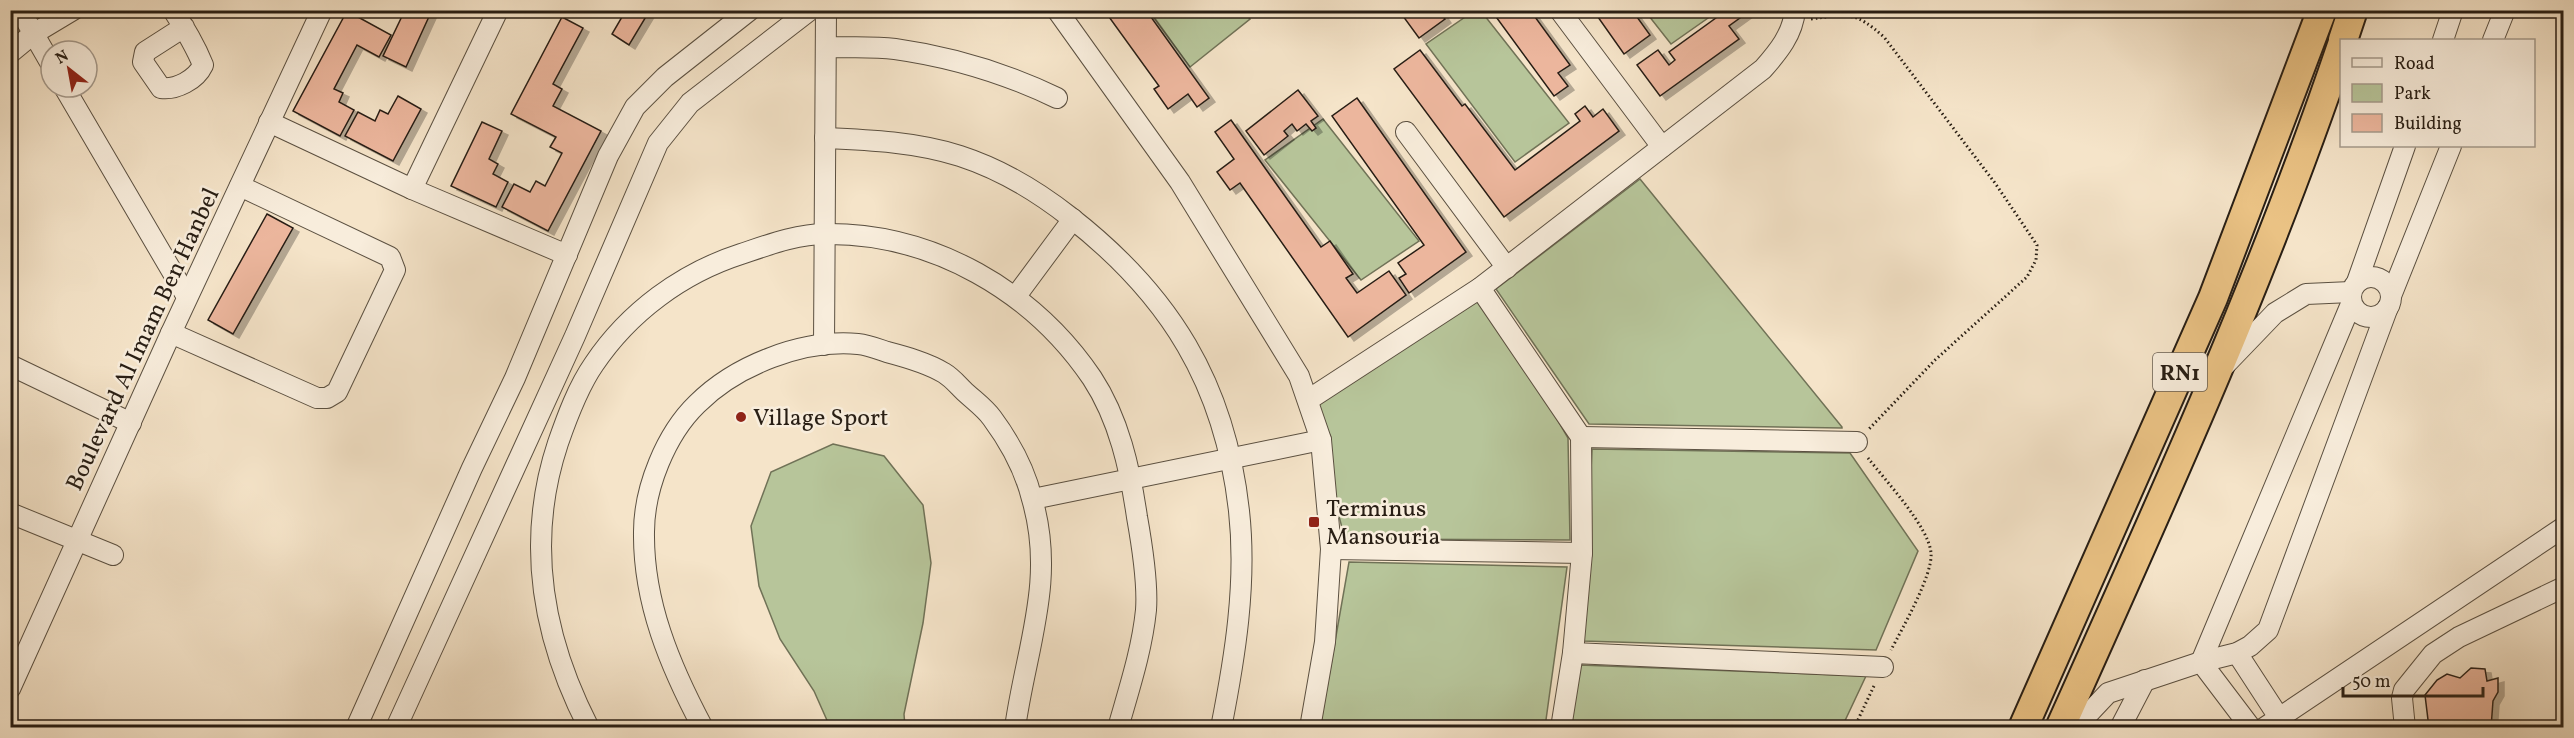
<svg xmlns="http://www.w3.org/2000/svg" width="2574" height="738" font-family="Vollkorn,serif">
	<defs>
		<filter id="shadow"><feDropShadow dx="6" dy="4" stdDeviation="0" flood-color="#0004"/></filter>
	</defs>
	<rect width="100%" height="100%" fill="#f5e4c9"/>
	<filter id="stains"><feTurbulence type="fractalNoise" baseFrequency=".00333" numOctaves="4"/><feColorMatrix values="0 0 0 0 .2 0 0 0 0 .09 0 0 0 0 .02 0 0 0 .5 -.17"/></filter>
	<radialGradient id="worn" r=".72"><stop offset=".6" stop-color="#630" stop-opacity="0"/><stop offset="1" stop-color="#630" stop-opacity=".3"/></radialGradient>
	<g fill="#b7c59a" stroke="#707257" stroke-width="1.5">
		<path d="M1149 11H1244L1250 19 1190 67Z"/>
		<path d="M1474 11H1481L1569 123 1515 162 1426 44Z"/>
		<path d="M1645 11H1718L1671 44Z"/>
		<path d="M1323 119 1419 241 1361 280 1265 160Z"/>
		<path d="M1640 179 1842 427V428L1589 424 1496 289Z"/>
		<path d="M1486 296 1568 438 1570 540 1345 539 1310 406Z"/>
		<path d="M833 444 884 456 923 505 931 563 923 623 904 714 905 727H830L814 691 780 639 759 586 751 526 771 472Z"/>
		<path d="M1592 449 1850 453 1918 551 1876 650 1583 641Z"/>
		<path d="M1349 562 1567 567 1545 727H1320Z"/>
		<path d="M1580 665 1866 676 1842 727 1570 728Z"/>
	</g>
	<g fill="#ecb69d" stroke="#281e14" stroke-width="1.5" filter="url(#shadow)">
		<path d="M405 10H432L406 67 383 56Z"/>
		<path d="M626 10H650L629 45 612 34Z"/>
		<path d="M1104 10H1146L1209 98 1197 107 1188 94 1168 109 1154 89 1159 86Z"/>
		<path d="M1401 10H1439L1445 19 1419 38 1400 12Z"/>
		<path d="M1491 10H1530L1570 65 1558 73 1568 86 1554 96Z"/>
		<path d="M1593 10H1632L1650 35 1624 54Z"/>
		<path d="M1727 10H1751L1729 26 1739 39 1660 96 1637 65 1658 50 1669 65 1675 60 1669 52Z"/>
		<path d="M347 11 391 35 379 57 357 45 334 89 343 93 339 102 354 110 340 136 293 111Z"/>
		<path d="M562 17 583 28 553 84 562 89 553 106 601 131 548 231 502 207 514 184 530 192 536 181 545 186 562 153 550 147 556 137 511 114Z"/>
		<path d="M1420 50 1462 106 1465 104 1515 170 1580 121 1575 114 1585 106 1593 117 1603 109 1619 131 1504 217 1394 69Z"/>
		<path d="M1298 90 1318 116 1311 121 1316 128 1312 131 1306 124 1297 131 1292 124 1284 131 1288 136 1264 155 1246 131Z"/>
		<path d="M398 96 421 109 393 161 345 136 358 112 375 121 380 110 388 114Z"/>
		<path d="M1357 98 1466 252 1409 293 1399 278 1406 274 1398 263 1424 245 1332 116Z"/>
		<path d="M1231 120 1321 247 1330 241 1353 274 1346 278 1357 293 1389 271 1406 295 1348 337 1240 183 1230 190 1217 172 1234 159 1215 132Z"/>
		<path d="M482 122 502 131 489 159 498 164 493 174 508 182 496 207 451 186Z"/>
		<path d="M267 214 293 228 233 334 208 320Z"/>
		<path d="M2471 668 2485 669 2487 681 2498 678V692L2493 701 2491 728H2429L2425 695 2437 680 2447 674 2460 678Z"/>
	</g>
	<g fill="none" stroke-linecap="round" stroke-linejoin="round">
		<g stroke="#5b5041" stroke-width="22">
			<g id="minor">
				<path d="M20 10 51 64"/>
				<path d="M173 10C185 29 195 45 203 65 196 80 176 90 161 88L143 62 145 52 184 27"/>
				<path d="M1057 10 1180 182 1299 376 1321 440 1331 549 1325 642 1310 728"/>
				<path d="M1561 12 1662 147"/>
				<path d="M2443 40 2453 10"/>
				<path d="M2493 40 2505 10"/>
				<path d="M826 47C848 48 872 46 895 49 952 57 1005 73 1057 98"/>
				<path d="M10 53 33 34 73 10"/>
				<path d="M64 87 187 297"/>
				<path d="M269 122 412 189 567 255"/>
				<path d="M1406 132 1507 268"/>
				<path d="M825 138C870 140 916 142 960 156 1000 169 1037 191 1070 217 1170 295 1225 384 1239 511 1247 583 1235 657 1221 728"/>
				<path d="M412 189 498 10"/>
				<circle cx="2371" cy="297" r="20"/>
				<path d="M2357 282 2405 146"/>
				<path d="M1480 288 1581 437 1582 553 1573 653 1561 728"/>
				<path d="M1016 296 1073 219"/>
				<path d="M2391 296 2451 146"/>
				<path d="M171 333 317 398H327L337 392 395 270 390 257 240 186"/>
				<path d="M824 345 826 10"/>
				<path d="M10 365 131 423"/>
				<path d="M2225 365 2275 313 2306 294 2351 292"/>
				<path d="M1308 400 1480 288 1763 69C1778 52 1793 34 1795 10"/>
				<path d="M1581 437 1857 442"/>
				<path d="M1033 499 1321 440"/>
				<path d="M10 513 113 555"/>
				<path d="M1331 549 1582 553"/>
				<path d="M1573 653 1883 667"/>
				<path d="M2237 653 2278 716"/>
				<path d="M10 689 171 333 322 10"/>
				<path d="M356 728 472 468 515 378 608 156 635 107 665 77 750 10"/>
				<path d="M396 728 575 336 658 143 690 103 810 10"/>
				<path d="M589 728C542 637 525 542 558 443 567 417 578 387 594 364 629 312 682 273 741 254 768 245 797 234 826 234 933 233 1033 291 1092 378 1119 419 1130 469 1137 517 1142 545 1148 583 1146 610 1142 650 1129 689 1118 728"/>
				<path d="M703 728C670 666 643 602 644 532 644 488 666 434 697 404 736 365 803 339 858 344 868 345 878 349 887 352 906 357 928 363 944 373 951 377 957 384 963 390 972 399 984 407 992 418 1009 441 1025 470 1032 499 1056 580 1026 648 1015 728"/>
				<path d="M2075 728 2108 693 2201 662 2237 653 2250 646 2268 630 2388 307"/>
				<path d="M2120 728 2145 680"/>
				<path d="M2251 728 2201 662 2351 304"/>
				<path d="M2264 728 2564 527"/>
				<path d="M2405 728 2402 698 2404 690 2433 654 2459 637 2564 587"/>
			</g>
		</g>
		<g stroke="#281e14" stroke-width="32">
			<g id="highway">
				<path d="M2343 40 2353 10"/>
				<path d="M2023 728 2213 298 2322 10"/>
				<path d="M2060 728C2161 503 2263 279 2342 45"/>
			</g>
		</g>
		<g stroke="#281e14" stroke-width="3" stroke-dasharray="1.5 3" stroke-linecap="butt">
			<path d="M1811 19C1848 14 1855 11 1884 37L1995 183 2037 245 2036 260 2027 277 1935 360 1868 430"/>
			<path d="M1868 458C1885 480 1929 527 1931 553 1933 575 1902 629 1891 650"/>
			<path d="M1854 728 1874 686"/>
		</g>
		<use href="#minor" stroke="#f8eddc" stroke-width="20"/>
		<use href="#highway" stroke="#eac284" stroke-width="28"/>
	</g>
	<g fill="#8f2418" stroke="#f8eddc" stroke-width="2">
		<circle cx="741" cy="417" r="6"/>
		<rect x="1308" y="516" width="12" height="12" rx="3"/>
	</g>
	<g text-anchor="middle" stroke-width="5" stroke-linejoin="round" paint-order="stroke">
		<rect fill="#f8eddc" stroke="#665c50" stroke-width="1.5" x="2153" y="353" width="54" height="38" rx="4.5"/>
		<g font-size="22" font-weight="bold" fill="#281e14">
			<text x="2180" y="380">RN1</text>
		</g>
		<g font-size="24" fill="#281e14" stroke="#f8eddc">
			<text transform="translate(142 339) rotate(-65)" y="8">Boulevard Al Imam Ben Hanbel</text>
		</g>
		<g font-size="24" fill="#281e14" stroke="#f8eddc" text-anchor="start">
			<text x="753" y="425">Village Sport</text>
			<text x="1326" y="516">Terminus<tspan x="1326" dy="28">Mansouria</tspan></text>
		</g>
	</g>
	<rect width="2574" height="738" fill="none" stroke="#f5e4c9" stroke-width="36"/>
	<rect x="12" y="12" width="2550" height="714" fill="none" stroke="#281e14" stroke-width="3"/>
	<rect x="18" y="18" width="2538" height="702" fill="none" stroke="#281e14" stroke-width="1.5"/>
	<rect x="2340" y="39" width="195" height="108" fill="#f8eddc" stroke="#a59a8c" stroke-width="1.5"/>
	<rect x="2352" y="58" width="30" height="9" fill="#f8eddc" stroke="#a59a8c" stroke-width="1.5"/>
	<text x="2394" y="69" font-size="18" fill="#281e14">Road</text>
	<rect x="2352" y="84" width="30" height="18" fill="#b7c59a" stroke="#a59a8c" stroke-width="1.5"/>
	<text x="2394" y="99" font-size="18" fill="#281e14">Park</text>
	<rect x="2352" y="114" width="30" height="18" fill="#ecb69d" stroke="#a59a8c" stroke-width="1.5"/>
	<text x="2394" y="129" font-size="18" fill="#281e14">Building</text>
	<g transform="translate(69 69) rotate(329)"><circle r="28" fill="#f8eddc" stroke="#a59a8c" stroke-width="1.5"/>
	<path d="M0-4.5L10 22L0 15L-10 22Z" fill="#8f2418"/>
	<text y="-9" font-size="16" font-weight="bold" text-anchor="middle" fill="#281e14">N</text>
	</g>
	<path d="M2343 687v9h140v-9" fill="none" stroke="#281e14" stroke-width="3"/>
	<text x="2352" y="687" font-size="18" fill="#281e14" stroke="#f8eddc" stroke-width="4.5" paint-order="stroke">50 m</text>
	<rect width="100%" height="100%" filter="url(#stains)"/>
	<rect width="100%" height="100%" fill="url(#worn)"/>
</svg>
